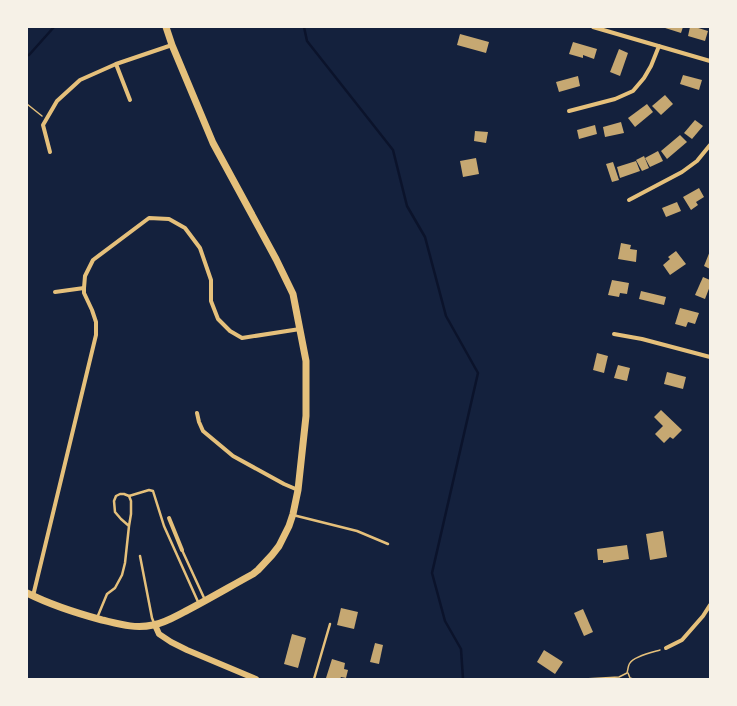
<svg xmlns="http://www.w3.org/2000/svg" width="737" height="706" font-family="Signika,sans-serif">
	<rect width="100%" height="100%" fill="#14213d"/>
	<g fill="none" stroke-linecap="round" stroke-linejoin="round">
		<g stroke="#0b132b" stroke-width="2.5">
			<path d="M304 27 307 41 393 150 407 206 425 237 446 316 478 373 432 573 445 621 461 649 463 679"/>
			<path d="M27 55H29L54 27"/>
		</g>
	</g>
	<g fill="#c6a872">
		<path d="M662 27H683L681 33Z"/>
		<path d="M690 27H695L708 31 705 41 688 36Z"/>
		<path d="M460 34 489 42 486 53 457 45Z"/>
		<path d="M573 42 597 49 594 59 583 55V58L569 54Z"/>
		<path d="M619 49 628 53 620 76 610 72Z"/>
		<path d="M683 75 702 80 699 90 680 84Z"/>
		<path d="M578 76 580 86 559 92 556 82Z"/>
		<path d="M665 95 673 104 661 115 652 106Z"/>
		<path d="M647 104 653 112 635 127 628 118Z"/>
		<path d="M695 120 703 126 692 139 684 133Z"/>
		<path d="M621 122 624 133 605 137 603 127Z"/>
		<path d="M595 125 597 134 579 139 577 130Z"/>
		<path d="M475 131 488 132 486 143 474 141Z"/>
		<path d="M680 135 687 142 667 159 661 151Z"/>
		<path d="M658 151 663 161 650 167 645 158Z"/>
		<path d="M644 156 649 168 642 171 636 160Z"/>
		<path d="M476 158 479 174 463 177 460 161Z"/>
		<path d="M636 161 640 171 620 178 617 167Z"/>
		<path d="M613 162 619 180 612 182 606 164Z"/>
		<path d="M699 188 704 197 696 202 698 205 691 210 683 197Z"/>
		<path d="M677 202 681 211 666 217 662 208Z"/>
		<path d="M621 243 631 245 630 249 637 250 636 262 618 259Z"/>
		<path d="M676 251 686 264 670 275 663 265 670 259 668 257Z"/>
		<path d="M710 251V269L704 266Z"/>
		<path d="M703 277 710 280V286L705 299 695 295Z"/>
		<path d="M612 280 629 283 627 294 620 293 619 297 608 295Z"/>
		<path d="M641 291 666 297 664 305 639 299Z"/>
		<path d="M680 308 699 313 695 324 688 322 686 327 675 324Z"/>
		<path d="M597 353 608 356 604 373 593 370Z"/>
		<path d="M618 365 630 368 627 381 614 378Z"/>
		<path d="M667 372 686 377 683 389 664 384Z"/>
		<path d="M661 410 682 430 673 439 670 437 664 443 655 434 663 426 654 417Z"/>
		<path d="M663 531 667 557 650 560 646 534Z"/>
		<path d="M627 545 629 559 603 563V560H598L597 549Z"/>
		<path d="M341 608 358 612 354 629 337 625Z"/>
		<path d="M583 609 593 632 584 636 574 613Z"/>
		<path d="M292 634 306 638 298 668 284 664Z"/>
		<path d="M375 643 383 645 379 664 370 662Z"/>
		<path d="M544 650 563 662 555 674 537 662Z"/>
		<path d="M332 659 345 663 344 669 348 670 346 678 341 677 340 679 326 678Z"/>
	</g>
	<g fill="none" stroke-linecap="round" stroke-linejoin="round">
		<g stroke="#e5c07b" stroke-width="1.5">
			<path d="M27 104 42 116"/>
			<path d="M628 673 630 678 633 679"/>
			<path d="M584 679 619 677 627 673C628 670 628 665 630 663 634 656 653 652 660 650"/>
		</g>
		<g stroke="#e5c07b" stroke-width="2.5">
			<path d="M129 496 149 490 153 491 164 526 199 604"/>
			<path d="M293 515 357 531 388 544"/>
			<path d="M182 550 205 600"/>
			<path d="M140 556 152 618 154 623"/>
			<path d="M97 618 107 594 115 588 122 575 125 563 129 526 131 514V501L129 496 124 494H120L116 496 114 501 115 512 121 519 129 526"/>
			<path d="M314 679 330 624"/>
		</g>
		<g stroke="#e5c07b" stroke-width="4">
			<path d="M593 27 710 61"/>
			<path d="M116 64 130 100"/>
			<path d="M569 111 615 99 633 91 644 78 651 66 659 46"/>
			<path d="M50 152 43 125 57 101 80 80 116 64 172 45"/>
			<path d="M629 200 682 172 697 161 710 145"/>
			<path d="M55 292 84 288"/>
			<path d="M614 334 642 339 710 357"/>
			<path d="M197 413 199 422 203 431 233 456 284 484 298 490"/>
			<path d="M169 518 182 550"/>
			<path d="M33 596 96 335V322L92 310 84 293V288L85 276 93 260 149 218 169 219 185 228 200 248 211 280V301L218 319 230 331 242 338 300 329"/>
			<path d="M666 648 682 640 703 616 710 605"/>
		</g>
		<path stroke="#e5c07b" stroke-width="6" d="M155 625 159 634 171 642 187 650 256 679"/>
		<path stroke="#e5c07b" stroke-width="7" d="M27 593C51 605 76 613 102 620 119 624 135 629 153 625 165 623 176 616 186 611 209 599 231 586 253 574L258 570 272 555 279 546 289 526 293 514 298 490 306 416V361L293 294 276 259 213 143 172 45 166 27"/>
	</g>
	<rect width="737" height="706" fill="none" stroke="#f6f1e7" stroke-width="56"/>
</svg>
